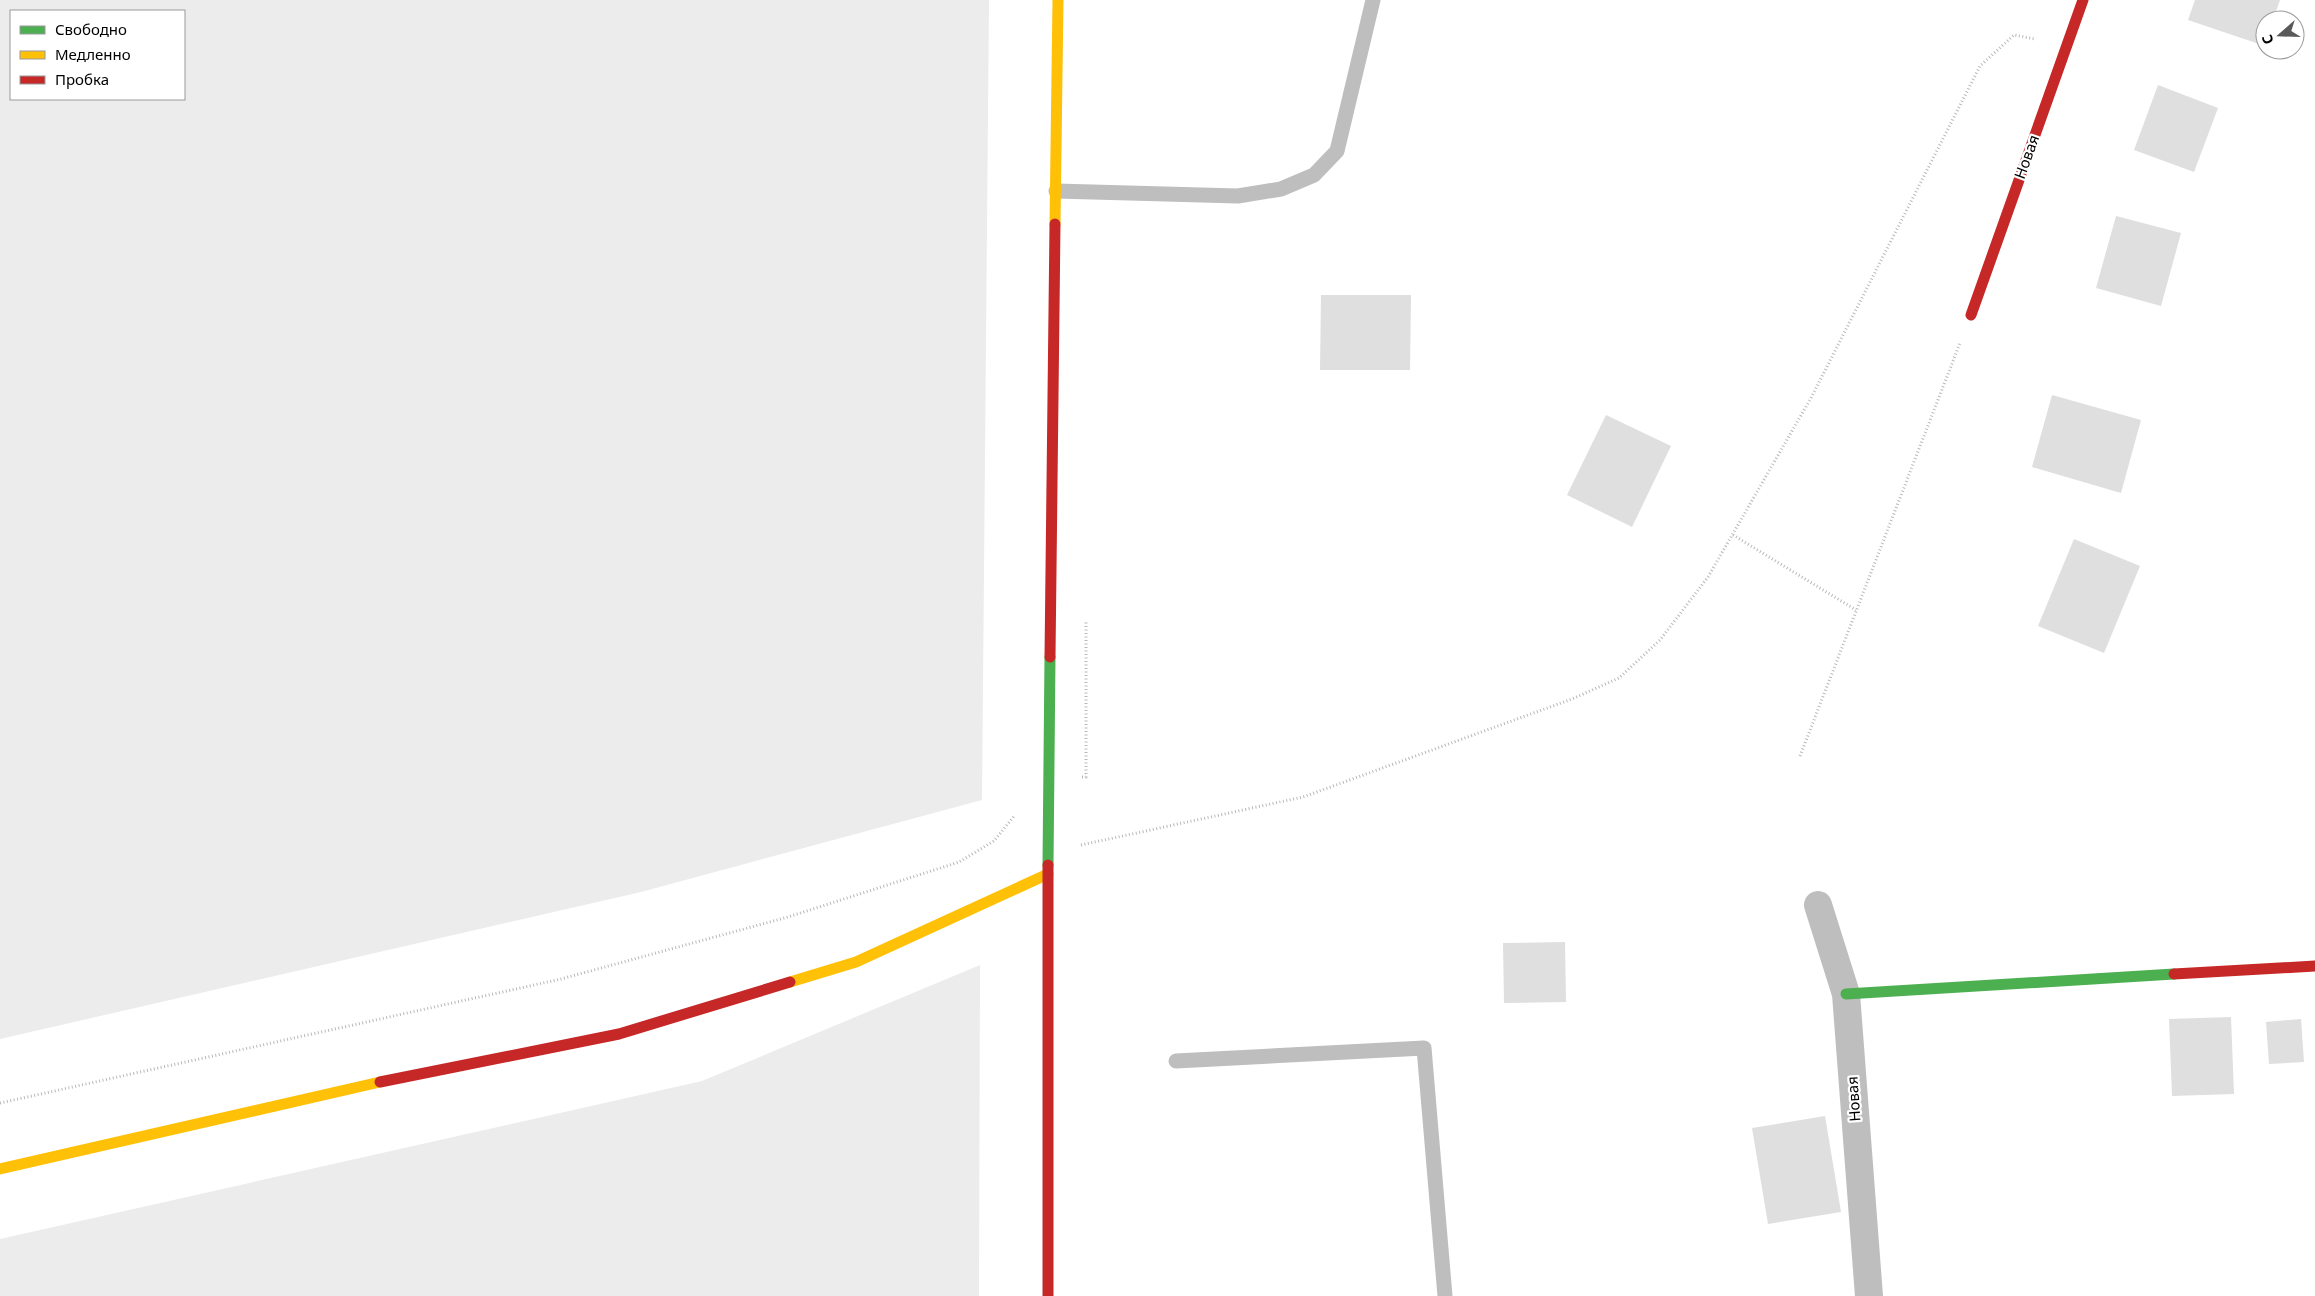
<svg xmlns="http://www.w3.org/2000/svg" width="2315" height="1296" font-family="'Noto Sans',sans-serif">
	<rect width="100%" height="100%" fill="#fff"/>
	<g fill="#ececec" fill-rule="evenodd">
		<path d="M0 0H989L982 800 641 892 0 1039ZM11 11H184V99H11Z"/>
		<path d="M980 965 979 1296H0V1239L702 1081Z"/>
	</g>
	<g fill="#dfdfdf">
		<path d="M2195 0H2280L2273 20H2265V46L2188 20Z"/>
		<path d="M2158 85 2218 108 2194 172 2134 150Z"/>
		<path d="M2116 216 2181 233 2161 306 2096 288Z"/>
		<path d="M1321 295H1411L1410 370H1320Z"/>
		<path d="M2052 395 2141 420 2121 493 2032 467Z"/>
		<path d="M1606 415 1671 446 1632 527 1567 495Z"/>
		<path d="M2074 539 2140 566 2104 653 2038 626Z"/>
		<path d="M1565 942 1566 1002 1504 1003 1503 943Z"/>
		<path d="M2231 1017 2234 1094 2172 1096 2169 1019Z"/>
		<path d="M2301 1019 2304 1062 2269 1064 2266 1022Z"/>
		<path d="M1825 1116 1841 1212 1768 1224 1752 1128Z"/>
	</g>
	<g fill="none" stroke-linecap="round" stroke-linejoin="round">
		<g stroke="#b9b9b9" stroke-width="3" stroke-dasharray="1 2.5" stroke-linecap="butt">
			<path d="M1733 535 1856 610"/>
			<path d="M1800 756 1960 343"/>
			<path d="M1082 777H1086V622"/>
			<path d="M1081 845 1303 797 1572 699 1619 678 1660 640 1708 577 1811 398 1980 66 2014 35 2035 39"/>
			<path d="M0 1103 561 979 788 917 959 862 994 841 1015 815"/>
		</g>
		<g stroke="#bebebe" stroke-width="15">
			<path d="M1056 191 1238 196 1281 189 1314 175 1337 151 1373 0"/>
			<path d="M1176 1061 1424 1048 1445 1296"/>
		</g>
		<path stroke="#bebebe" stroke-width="28" d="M1818 905 1846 994 1869 1296"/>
		<g stroke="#4caf50" stroke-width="11">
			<path d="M1048 865 1050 657"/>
			<path d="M1846 994 2174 974"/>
		</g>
		<g stroke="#ffc107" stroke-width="11">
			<path d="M1055 224 1058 0"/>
			<path d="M790 982 856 962 1048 874"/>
			<path d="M0 1169 380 1082"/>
		</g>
		<g stroke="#c62828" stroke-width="11">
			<path d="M1971 315 2083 0"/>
			<path d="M1050 657 1055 224"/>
			<path d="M2174 974 2315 966"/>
			<path d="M380 1082 619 1034 790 982"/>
			<path d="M1048 1296V865"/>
		</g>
	</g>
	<g text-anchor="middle" stroke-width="4.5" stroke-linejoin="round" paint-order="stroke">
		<g font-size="15" fill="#000" stroke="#fff">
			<text transform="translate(2027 157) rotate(-70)" y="5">Новая</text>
			<text transform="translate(1854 1099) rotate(-94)" y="5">Новая</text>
		</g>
	</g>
	<rect x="10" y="10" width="175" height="90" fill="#ffffff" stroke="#999999"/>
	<rect x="20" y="26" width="25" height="8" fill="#4caf50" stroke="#999999"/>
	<text x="55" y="35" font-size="15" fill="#000000">Свободно</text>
	<rect x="20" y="51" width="25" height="8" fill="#ffc107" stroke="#999999"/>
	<text x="55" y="60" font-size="15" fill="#000000">Медленно</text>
	<rect x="20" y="76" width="25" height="8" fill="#c62828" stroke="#999999"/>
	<text x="55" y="85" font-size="15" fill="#000000">Пробка</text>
	<g transform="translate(2280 35) rotate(250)"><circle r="24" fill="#ffffff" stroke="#999999"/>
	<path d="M0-4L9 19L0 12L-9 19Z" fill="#595959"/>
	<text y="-8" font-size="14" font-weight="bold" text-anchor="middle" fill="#000000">С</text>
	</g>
</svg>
